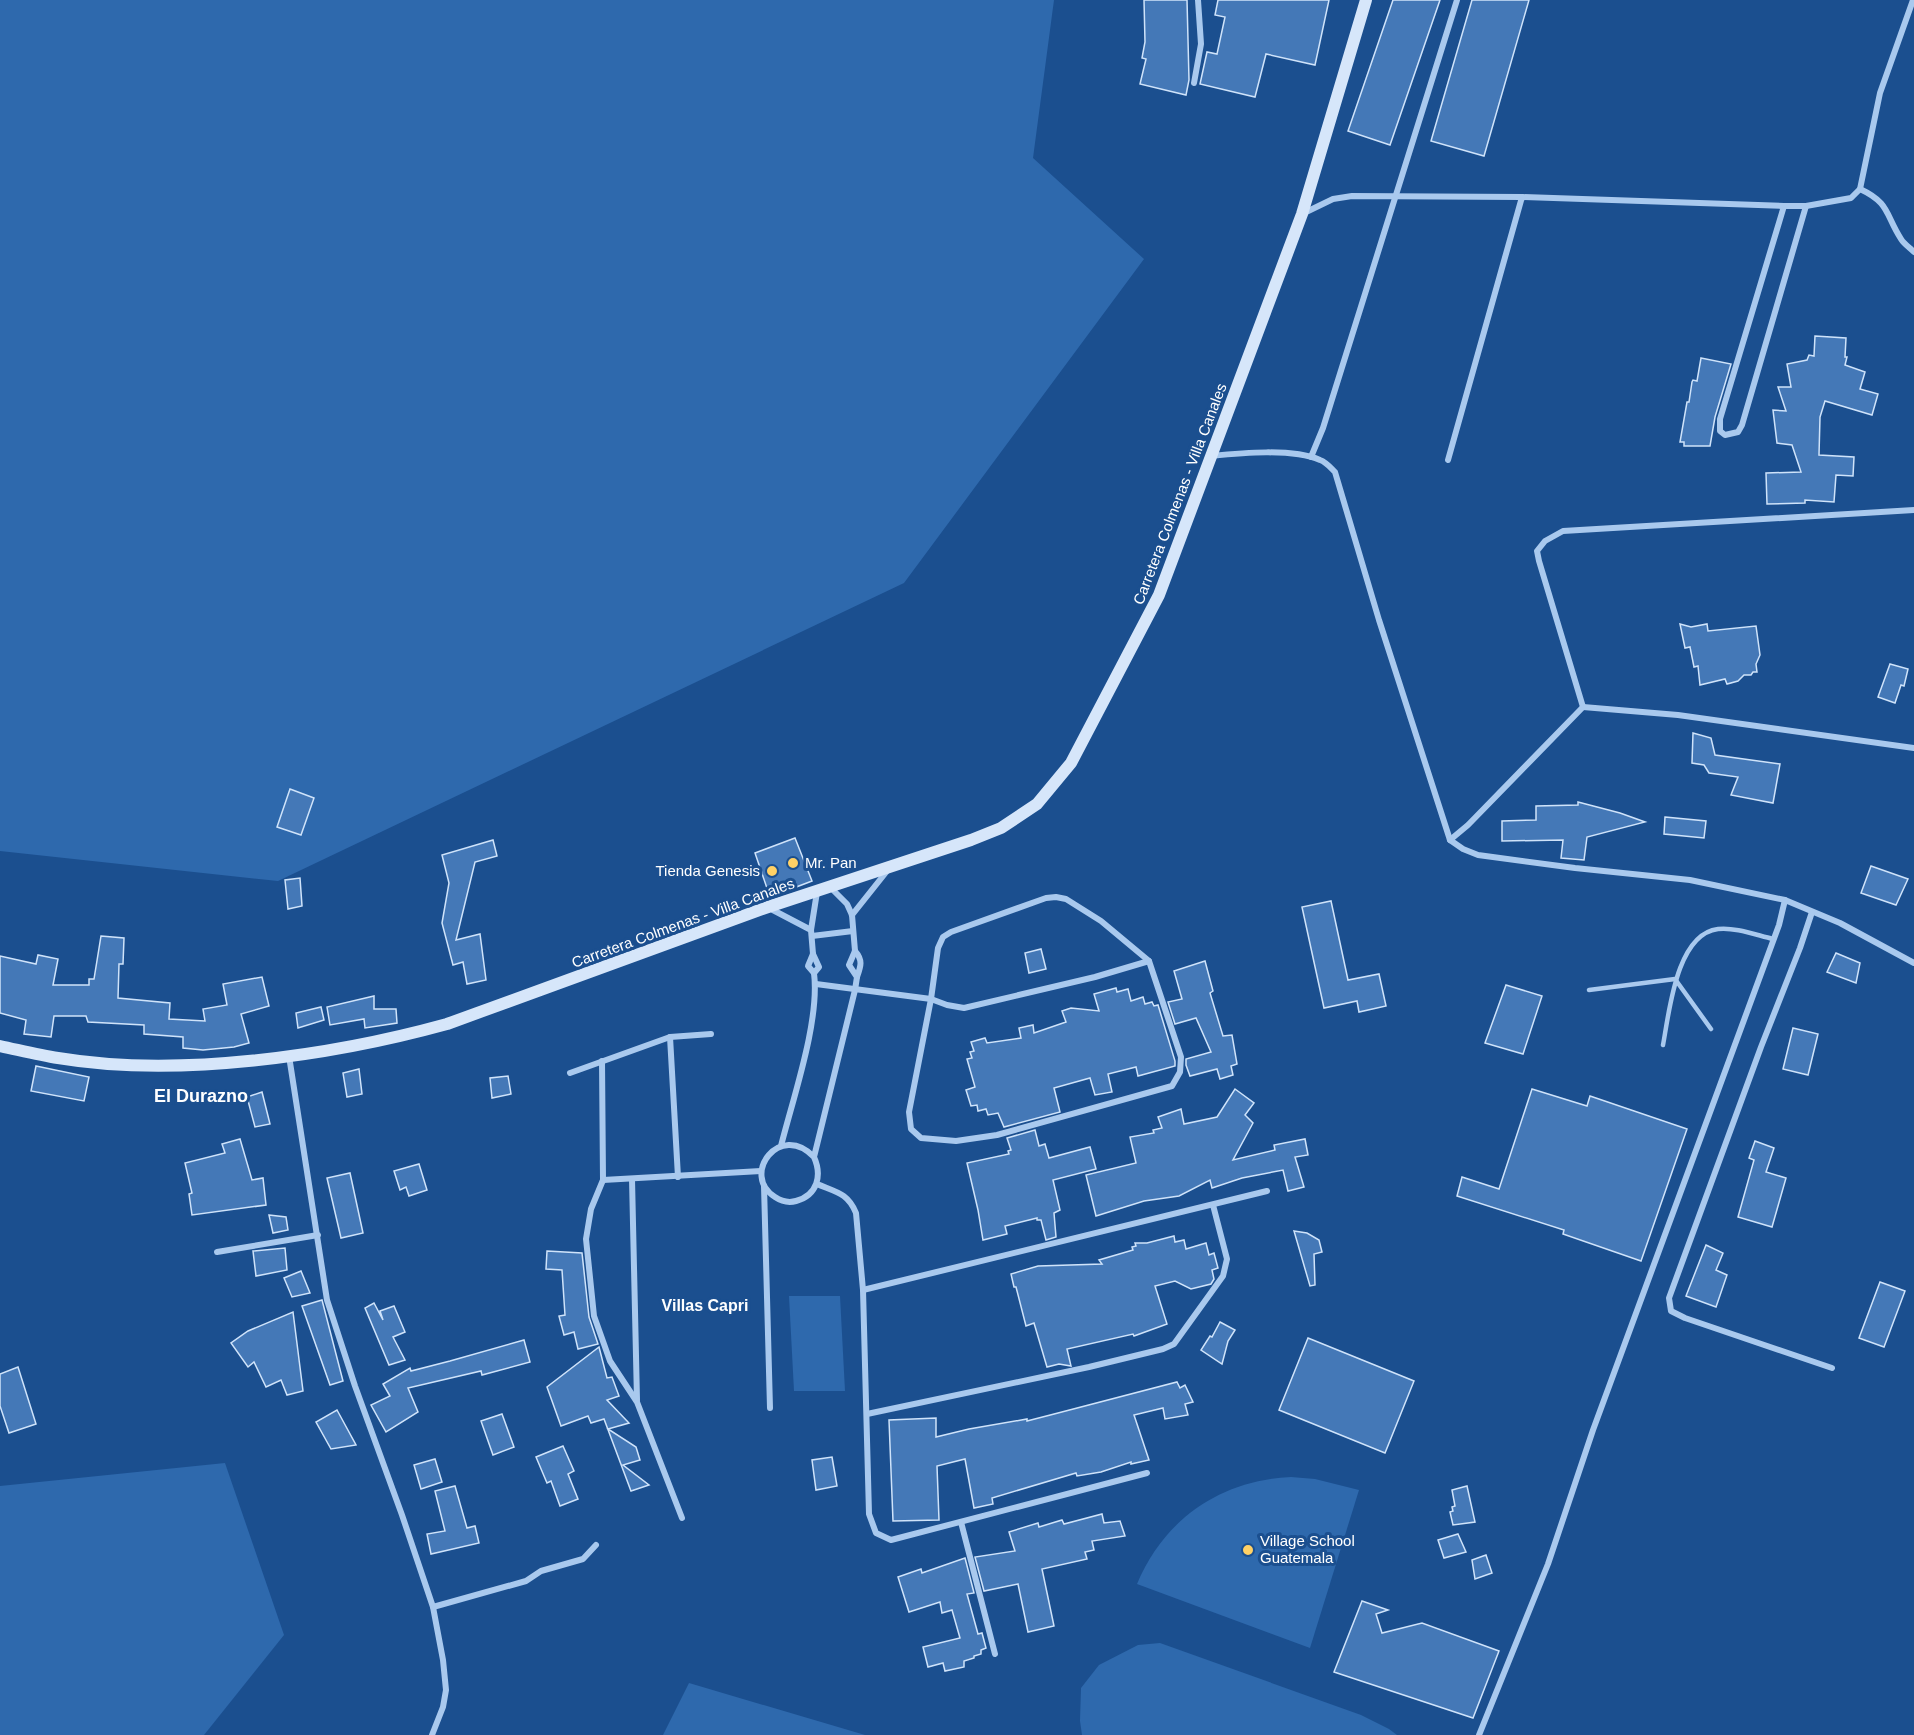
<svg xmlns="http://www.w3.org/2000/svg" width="1914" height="1735" font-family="Helvetica,sans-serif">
	<rect width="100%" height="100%" fill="#1b4f8f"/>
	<g fill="#2e69ad">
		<path d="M0 0H1054L1033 158 1144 259 904 583 278 881 0 851Z"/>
		<path d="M789 1296H840L845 1391H794Z"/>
		<path d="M225 1463 284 1635 204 1735H0V1486Z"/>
		<path d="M1291 1477 1315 1479 1359 1490 1310 1648 1137 1584C1164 1519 1221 1480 1291 1477Z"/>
		<path d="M1160 1643 1361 1715 1389 1729 1397 1735H1082L1080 1721 1081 1688 1099 1665 1138 1645Z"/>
		<path d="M689 1683 865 1735H663Z"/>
	</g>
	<g fill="#4478b7" stroke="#cfe3fa" stroke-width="1.5">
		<path d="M1144 0H1187L1189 80 1186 95 1140 84 1146 59 1142 58 1145 42Z"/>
		<path d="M1218 0H1329L1315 65 1266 54 1255 97 1200 84 1207 52 1217 54 1225 17 1215 15Z"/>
		<path d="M1393 0H1440L1390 145 1348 131Z"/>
		<path d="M1472 0H1529L1484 156 1431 141Z"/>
		<path d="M1815 336 1846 338 1845 357H1847L1845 365 1865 372 1860 389 1878 394 1872 415 1825 401 1820 417 1819 455 1854 457 1853 476 1836 475 1834 502 1805 500V503L1767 504 1766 473 1801 472 1792 445 1777 443 1773 410 1786 411 1778 387H1791L1787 364 1807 360 1809 355 1814 356Z"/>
		<path d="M1701 358 1731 364 1715 417 1710 446H1684V442H1680L1687 402H1689L1692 382 1693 380 1697 381Z"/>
		<path d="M1680 624 1691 627 1707 624 1708 631 1756 626 1760 655 1756 664 1757 672H1753L1751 675H1744L1738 681 1727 684 1725 679 1700 685 1698 666 1694 667 1690 647 1685 648Z"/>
		<path d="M1890 664 1908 669 1904 686 1901 685 1895 703 1878 697Z"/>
		<path d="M1693 733 1711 738 1715 755 1780 764 1773 803 1731 795 1738 777 1709 773 1704 765 1692 763Z"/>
		<path d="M290 789 314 798 301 835 277 827Z"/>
		<path d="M1578 802 1620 813 1645 822 1587 837 1584 860 1561 858 1563 840 1502 841V821L1536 820V806L1578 805Z"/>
		<path d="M1665 817 1706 821 1704 838 1664 834Z"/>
		<path d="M795 838 812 881 770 897 755 853Z"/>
		<path d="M493 840 497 856 475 862 456 940 480 934 486 980 467 984 463 962 453 965 442 923 449 883 442 855Z"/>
		<path d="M1871 866 1908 879 1896 905 1861 893Z"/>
		<path d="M300 878 302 906 288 909 285 880Z"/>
		<path d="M1331 901 1348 980 1379 974 1386 1006 1359 1012 1357 1001 1324 1008 1302 907Z"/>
		<path d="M101 936 124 938 123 964H119L118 998 170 1003 169 1019 205 1021 203 1009 227 1005 223 984 262 977 269 1006 241 1014 249 1043 234 1047 203 1050 183 1048V1037L144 1034V1025L88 1022 86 1016H54L51 1037 24 1034 26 1020 0 1013V956L36 964 38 955 58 959 53 985H89V979H94Z"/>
		<path d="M1041 949 1046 969 1029 973 1025 953Z"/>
		<path d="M1836 953 1860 963 1856 983 1827 972Z"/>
		<path d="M1205 961 1213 991 1210 993 1223 1036 1232 1035 1237 1064 1231 1066 1233 1075 1220 1079 1217 1069 1190 1076 1186 1065V1059L1211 1052 1196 1018 1175 1024 1168 1002 1182 999 1174 971Z"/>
		<path d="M1506 985 1542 996 1523 1054 1485 1043Z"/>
		<path d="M1116 988 1117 992 1128 989 1131 1001 1143 997 1145 1004 1152 1002 1154 1006 1158 1005 1175 1061V1066L1138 1076 1136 1067 1108 1074 1112 1092 1095 1095 1090 1078 1054 1088 1060 1112 1004 1127 998 1113 988 1115 986 1109 978 1111 977 1105 971 1106 966 1090 975 1087 967 1059 972 1058 970 1052 974 1051 971 1042 985 1038 987 1043 1021 1038 1019 1028 1033 1025 1034 1033 1066 1022 1062 1011 1071 1008 1099 1011 1094 994Z"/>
		<path d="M374 996V1009H396L397 1023 365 1028 364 1019 330 1025 327 1007Z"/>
		<path d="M321 1007 324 1020 298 1028 296 1013Z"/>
		<path d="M1793 1028 1818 1034 1808 1075 1783 1069Z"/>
		<path d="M36 1066 89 1077 84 1101 31 1091Z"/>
		<path d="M359 1069 362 1094 347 1097 343 1073Z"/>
		<path d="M508 1076 511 1094 492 1098 490 1078Z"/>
		<path d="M1235 1089 1254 1103 1245 1115 1253 1123 1233 1160 1275 1150 1274 1145 1305 1139 1308 1155 1295 1157 1304 1187 1288 1191 1283 1170 1242 1178 1212 1188 1210 1180 1179 1196 1144 1201 1096 1216 1086 1175 1136 1163 1130 1137 1154 1133 1153 1130 1162 1128 1158 1117 1181 1109 1184 1124 1217 1117Z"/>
		<path d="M1532 1089 1587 1106 1590 1096 1687 1129 1641 1261 1563 1234 1564 1230 1457 1196 1462 1177 1499 1189Z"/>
		<path d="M262 1092 270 1124 255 1127 247 1097Z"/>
		<path d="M1035 1130 1039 1146 1045 1144 1049 1158 1090 1147 1096 1169 1053 1180 1060 1210 1054 1213 1056 1237 1046 1240 1041 1220H1037V1218L1005 1226 1007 1234 983 1240 978 1210 967 1163 1009 1154 1008 1151 1011 1150 1007 1138Z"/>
		<path d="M240 1139 252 1180 263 1178 266 1205 192 1215 189 1194 192 1193 185 1163 225 1153 222 1144Z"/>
		<path d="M1755 1141 1774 1148 1766 1172 1786 1178 1772 1227 1738 1217 1754 1160 1749 1158Z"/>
		<path d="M419 1164 427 1190 409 1196 406 1187 400 1190 394 1171Z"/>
		<path d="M350 1173 363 1233 341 1238 327 1178Z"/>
		<path d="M269 1215 286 1217 288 1230 273 1233Z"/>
		<path d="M1294 1231 1307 1233 1319 1240 1322 1252 1314 1254 1315 1285 1310 1286Z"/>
		<path d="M1174 1236 1175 1242 1184 1240 1186 1249 1206 1243 1209 1255 1214 1253 1218 1268 1212 1270 1214 1279 1211 1284 1191 1289 1175 1281 1155 1286 1167 1324 1134 1336 1133 1334 1067 1349 1071 1366 1059 1364 1047 1367 1034 1323 1026 1326 1016 1287H1014L1011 1274 1038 1266 1102 1264 1099 1260 1133 1250 1132 1247 1136 1246 1135 1243H1147Z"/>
		<path d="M1706 1245 1723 1253 1716 1270 1727 1275 1716 1307 1686 1296Z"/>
		<path d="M285 1248 287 1270 256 1276 253 1251Z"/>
		<path d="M547 1251 582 1253 589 1317 598 1344 578 1349 574 1332 564 1335 559 1316 565 1315 562 1270 546 1269Z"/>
		<path d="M301 1271 310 1293 292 1297 284 1278Z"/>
		<path d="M1880 1282 1905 1291 1884 1347 1859 1338Z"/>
		<path d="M322 1300 343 1381 330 1385 302 1306Z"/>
		<path d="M374 1303 383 1320 380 1311 394 1306 405 1332 393 1337 405 1360 389 1365 365 1308Z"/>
		<path d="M293 1312 303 1391 287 1395 281 1380 266 1387 254 1362 248 1367 231 1343 248 1331Z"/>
		<path d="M1220 1322 1235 1330 1228 1341 1222 1364 1201 1350 1210 1336 1212 1337Z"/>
		<path d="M1308 1338 1414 1381 1385 1453 1279 1410Z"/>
		<path d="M524 1340 530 1362 482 1375 481 1371 408 1388 418 1412 386 1432 371 1405 390 1396 383 1384 410 1368 411 1371 450 1361Z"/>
		<path d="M599 1347 607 1378 612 1377 619 1396 607 1400 629 1423 608 1429 636 1447 640 1460 623 1465 649 1485 631 1491 604 1419 591 1423 588 1416 561 1426 547 1387Z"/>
		<path d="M18 1367 36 1424 9 1433 0 1406V1374Z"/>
		<path d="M1177 1382 1180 1388 1185 1385 1193 1402 1185 1404 1188 1415 1165 1419 1163 1408 1134 1415 1149 1460 1131 1464V1462L1101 1472 1077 1476 1076 1473 992 1498 993 1504 974 1508 965 1459 937 1466 939 1520 893 1521 889 1420 936 1418V1437L969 1429 1027 1419V1421L1058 1413Z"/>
		<path d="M337 1410 356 1445 331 1449 316 1422Z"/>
		<path d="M502 1414 514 1447 493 1455 481 1421Z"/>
		<path d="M563 1446 574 1471 568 1474 578 1499 560 1506 551 1481 547 1483 536 1457Z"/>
		<path d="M832 1457 837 1486 816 1490 812 1460Z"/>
		<path d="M435 1459 442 1482 421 1489 414 1465Z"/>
		<path d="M455 1486 467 1528 475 1526 479 1543 431 1554 427 1534 445 1531 435 1491Z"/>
		<path d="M1467 1486 1475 1522 1453 1525 1450 1512 1453 1511 1452 1507 1455 1506 1452 1490Z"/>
		<path d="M1102 1514 1104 1523 1120 1521 1125 1536 1092 1541 1094 1550 1085 1552 1087 1559 1042 1569 1054 1626 1028 1632 1018 1584 984 1591 975 1557 1015 1551 1009 1532 1038 1523 1039 1527 1062 1520 1064 1524Z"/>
		<path d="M1458 1534 1466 1552 1444 1558 1438 1540Z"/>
		<path d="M1486 1555 1492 1573 1475 1579 1472 1560Z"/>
		<path d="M965 1558 974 1593 967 1594 978 1634 982 1633 986 1648 981 1650V1654L974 1656V1658L964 1661V1667L945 1671 943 1663 928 1667 923 1647 960 1638 952 1610 942 1613 940 1602 909 1612 898 1577 921 1569 922 1573Z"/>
		<path d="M1362 1601 1388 1610 1376 1614 1382 1633 1422 1623 1499 1651 1473 1718 1334 1672Z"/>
	</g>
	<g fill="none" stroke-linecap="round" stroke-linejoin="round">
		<g stroke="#a9c9ee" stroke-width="4.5">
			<path d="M1589 990 1675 979 1711 1029"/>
			<path d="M1663 1045C1669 1014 1676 934 1718 929 1735 927 1756 935 1773 939"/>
		</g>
		<g stroke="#a9c9ee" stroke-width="6">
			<path d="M1194 83 1201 44 1198 0"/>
			<path d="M1860 189C1890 203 1885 214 1901 239 1904 244 1910 248 1914 252"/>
			<path d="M1784 206 1720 419V431L1725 435 1738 432 1742 425 1806 206"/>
			<path d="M1302 214 1333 199 1352 196 1522 197 1784 206H1806L1851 198 1860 189 1880 93 1913 0"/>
			<path d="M1211 456C1241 453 1292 448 1320 460 1326 462 1330 467 1335 472L1379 620 1450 840 1463 849 1478 855 1575 868 1690 880 1785 900 1840 923 1914 963"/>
			<path d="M1311 457 1323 428 1457 0"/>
			<path d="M1448 460 1522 197"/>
			<path d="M1583 707 1539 561 1537 551 1545 541 1563 531 1914 510"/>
			<path d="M1583 707 1678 715 1914 748"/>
			<path d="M1450 840 1468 825 1583 707"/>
			<path d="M1056 897 1066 899 1101 921 1149 961 1181 1057 1180 1072 1172 1086 997 1135 956 1141 921 1138 911 1129 909 1112 931 999 938 948 943 937 951 932 1046 898Z"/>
			<path d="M769 908 811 930 813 954 808 966 814 973"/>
			<path d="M1812 912 1800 948 1761 1047 1669 1298 1671 1311 1685 1318 1832 1368"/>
			<path d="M852 915 887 871"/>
			<path d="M811 930 817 892"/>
			<path d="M812 936 853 931"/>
			<path d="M855 951C863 960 861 966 857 977"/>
			<path d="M816 984 931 999 947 1005 964 1008 1095 977 1149 961"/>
			<path d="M670 1037 678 1177"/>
			<path d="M289 1056 327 1300 355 1386 402 1515 433 1607 443 1660 446 1690 443 1707 432 1735"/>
			<path d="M602 1061 603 1180 591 1209 586 1239 594 1316 610 1361 637 1402 682 1518"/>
			<path d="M570 1073 670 1037 711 1034"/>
			<path d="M781 1146C793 1098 820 1021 814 973L819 967 813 954"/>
			<path d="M814 1157C780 1121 740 1175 775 1197 781 1201 789 1203 796 1201 818 1195 822 1175 814 1157L855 990 857 977 849 965 855 951 852 915 847 904 830 887"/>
			<path d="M632 1179 637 1400"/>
			<path d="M603 1180 761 1171"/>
			<path d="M817 1184C836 1192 848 1193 856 1213L863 1290 869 1514 876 1533 891 1540 1147 1473"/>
			<path d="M764 1186 770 1408"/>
			<path d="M217 1252 318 1235"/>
			<path d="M863 1290 1267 1191"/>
			<path d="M867 1414 1089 1367 1163 1349 1174 1344 1223 1276 1227 1259 1213 1205"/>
			<path d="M961 1522 995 1654"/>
			<path d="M433 1607 526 1581 541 1571 583 1559 596 1545"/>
			<path d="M1479 1735 1548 1564 1593 1430 1779 925 1785 900"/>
		</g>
		<path stroke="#d6e6fa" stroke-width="12" d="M0 1046C19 1050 39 1055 58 1058 177 1078 331 1056 447 1024L768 907 971 840 1001 828 1037 804 1071 763 1159 595 1302 214 1366 0"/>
	</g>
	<g fill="#ffd166" stroke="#1b4f8f" stroke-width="2">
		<circle cx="793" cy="863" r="6"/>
		<circle cx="772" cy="871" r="6"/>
		<circle cx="1248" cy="1550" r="6"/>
	</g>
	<g text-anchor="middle" stroke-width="6" stroke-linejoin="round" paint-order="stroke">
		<g font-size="15" fill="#fff" stroke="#1b4f8f">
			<text transform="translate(1180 494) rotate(-69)" y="5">Carretera Colmenas - Villa Canales</text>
			<text transform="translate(683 923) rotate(-20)" y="5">Carretera Colmenas - Villa Canales</text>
		</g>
		<g font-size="15" fill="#fff" stroke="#1b4f8f" text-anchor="start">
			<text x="805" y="868">Mr. Pan</text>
			<text x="760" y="876" text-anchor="end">Tienda Genesis</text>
			<text x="1260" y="1546">Village School<tspan x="1260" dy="17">Guatemala</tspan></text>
		</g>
		<g font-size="16" font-weight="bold" fill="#fff" stroke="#1b4f8f">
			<text x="705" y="1311">Villas Capri</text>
		</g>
		<g font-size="18" font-weight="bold" fill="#fff" stroke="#1b4f8f">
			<text x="201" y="1102">El Durazno</text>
		</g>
	</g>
</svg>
